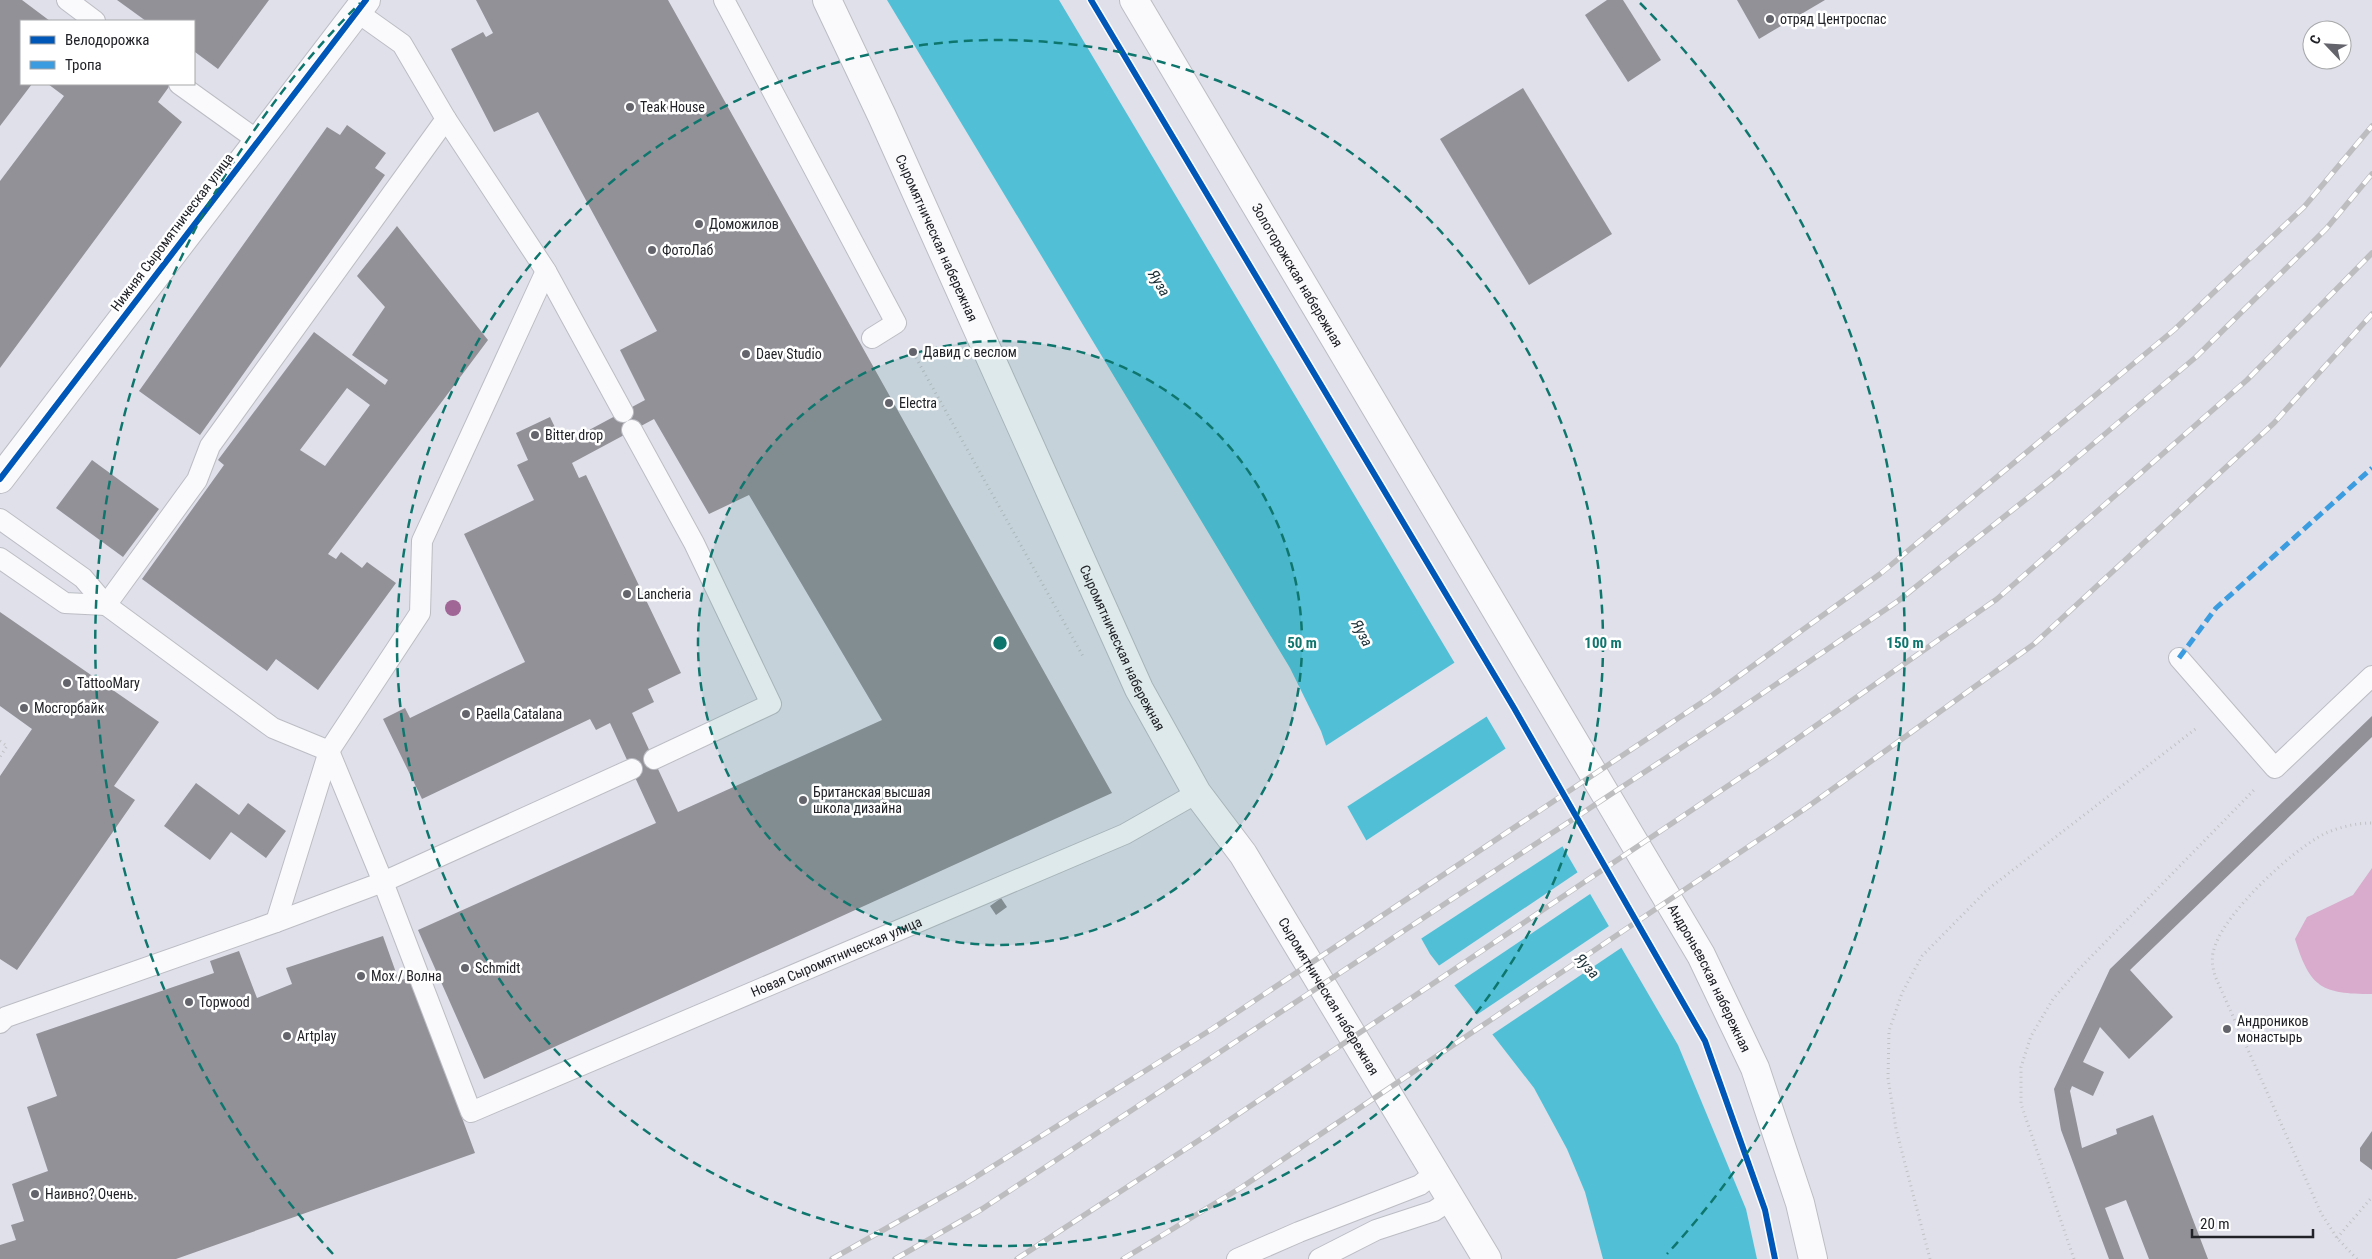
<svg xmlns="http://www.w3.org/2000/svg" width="2372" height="1259" font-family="'Roboto Condensed',sans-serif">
	<rect width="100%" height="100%" fill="#dfe0ea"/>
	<path fill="#d9accd" d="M2372 868V994C2322 994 2310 988 2295 939L2307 917 2353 895Z"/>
	<path fill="#51c0d7" d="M887 0H1059L1500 739 1678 1045 1746 1209 1757 1259H1603L1585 1192 1567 1149 1534 1088 1430 954 1347 806 1321 731 1290 668Z"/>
	<g fill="#dfe0ea">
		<path d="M1457 661 1489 715 1345 808 1324 747Z"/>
		<path d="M1508 747 1566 844 1419 940 1364 842Z"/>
		<path d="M1581 870 1593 892 1452 987 1437 967Z"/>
		<path d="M1612 924 1624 946 1490 1036 1475 1016Z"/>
	</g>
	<g fill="#929198" fill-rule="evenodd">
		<path d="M0 0H22L50 21H21V84H32L0 126Z"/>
		<path d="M117 0H269L218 69 195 52 194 54V21H146Z"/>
		<path d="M476 0H668L1112 793 484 1079 418 930 656 823 610 723 596 730 590 719 422 799 383 719 405 708 410 718 525 662 464 534 534 500 517 465 528 460 516 433 550 417 563 444 645 400 620 350 657 331 538 112 494 132 451 49 483 32 486 37 493 33ZM654 419 709 514 749 495 882 720 678 812 632 713 654 702 648 689 681 673 586 475 579 478 572 463Z"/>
		<path d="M1607 0H1623L1661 60 1628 82 1585 15Z"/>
		<path d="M1737 0H1825L1759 39Z"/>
		<path d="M48 84H171L158 102 182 122 0 368V181L64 96Z"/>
		<path d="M1523 88 1612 234 1529 285 1440 139Z"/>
		<path d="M347 125 386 153 375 168 385 175 200 435 139 391 327 127 340 135Z"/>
		<path d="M397 226 488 340 328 554 336 559 341 552 362 568 367 562 396 583 318 690 276 659 267 671 142 579 224 465 218 460 314 332 385 385 388 380 352 355 385 307 357 276ZM347 388 370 405 325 466 300 450Z"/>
		<path d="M92 460 159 509 123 557 56 508Z"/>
		<path d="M0 612 159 722 114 786 135 800 17 970 0 959V776L32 729 0 706Z"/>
		<path d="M2372 716V737L2130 970 2173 1017 2129 1059 2100 1027 2083 1062 2104 1072 2093 1096 2072 1086 2070 1091 2082 1148 2117 1134 2116 1129 2153 1115 2208 1259H2149L2126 1200 2105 1208 2124 1259H2109L2061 1130 2054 1089 2110 969Z"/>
		<path d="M196 783 239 815 248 803 286 831 266 858 231 832 210 860 164 826Z"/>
		<path d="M1001 898 1007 907 996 915 990 906Z"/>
		<path d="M383 936 399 981 410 977 475 1153 176 1259H0V1245L16 1240 11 1225 24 1221 12 1184 48 1171 27 1107 57 1096 36 1034 214 973 210 961 239 951 257 998 292 984 286 968Z"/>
		<path d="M2372 1131V1170L2360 1161V1148Z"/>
	</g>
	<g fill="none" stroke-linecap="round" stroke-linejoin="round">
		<g stroke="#bcbdc4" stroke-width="22">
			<g id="lane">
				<path d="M67 0 95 21"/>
				<path d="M724 0 896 323 872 338"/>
				<path d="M357 12 402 44 446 119 546 271 623 412"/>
				<path d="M179 84 257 140"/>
				<path d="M632 430 694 543 771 704 654 759"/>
				<path id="s1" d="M0 519 83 578 106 605 273 728 329 751 383 882 471 1112 1125 834 1197 793"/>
				<path d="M0 558 65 603 106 605"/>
				<path d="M106 605 197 480 210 446 446 119"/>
				<path d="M2179 658 2275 768 2372 676"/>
				<path d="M276 922 329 751 420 613 422 541 546 271"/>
				<path d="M0 1023 6 1017 276 922 383 882 632 769"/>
				<path d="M1237 1259 1299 1232 1420 1185 1436 1172"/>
				<path d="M1319 1259 1376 1230 1434 1211 1452 1199"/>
			</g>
		</g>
		<g stroke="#bcbdc4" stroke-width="30">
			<path id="street" d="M0 479 366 0"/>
		</g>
		<g stroke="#bcbdc4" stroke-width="30">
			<g id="secondary">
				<path id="s2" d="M827 0 882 116 1139 689 1197 793 1243 854 1487 1259"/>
				<path id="s3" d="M1134 0 1701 955 1755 1068 1800 1203 1813 1259"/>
			</g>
		</g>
		<g stroke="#c1c1c4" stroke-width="3" stroke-dasharray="1 4" stroke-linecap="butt">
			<path d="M911 349 1084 658"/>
			<path d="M0 741 7 746 0 757"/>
			<path d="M2337 1238 2372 1197"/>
			<path d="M1930 1259 1896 1129 1888 1078 1889 1031 1902 993 1922 956 1987 890 2198 727"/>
			<path d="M2074 1259 2021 1104V1067L2031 1036 2053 999 2078 970 2254 790"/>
			<path d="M2357 1259 2337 1238 2321 1213 2215 976C2212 965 2211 957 2215 946 2226 912 2292 850 2324 834 2339 827 2356 823 2372 823"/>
		</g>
		<use href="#lane" stroke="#fafafc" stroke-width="20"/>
		<use href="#street" stroke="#fafafc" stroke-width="28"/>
		<use href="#secondary" stroke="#fafafc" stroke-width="28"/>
		<g stroke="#bdbdc0" stroke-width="5.5">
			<g id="rail">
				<path d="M832 1259 963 1185 1212 1029 1707 699 1880 574 2174 330 2304 207 2372 126"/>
				<path d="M895 1259 982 1209 1722 721 1898 601 2054 477 2196 357 2326 229 2372 174"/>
				<path d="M1017 1259 1207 1135 1771 757 1997 599 2247 380 2372 253"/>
				<path d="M1123 1259 1242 1187 1806 808 2034 644 2274 423 2372 314"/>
			</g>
		</g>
		<use href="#rail" stroke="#fff" stroke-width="4" stroke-dasharray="11" stroke-linecap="butt"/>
		<path stroke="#3c9ce0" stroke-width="5" stroke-dasharray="10 5" stroke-linecap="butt" d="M2179 658 2216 608 2372 468"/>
		<g stroke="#fff" stroke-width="9">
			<g id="cycleway">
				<path d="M1091 0 1514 708 1705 1041 1765 1210 1775 1259"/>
				<path d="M0 479 366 0"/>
			</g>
		</g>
		<use href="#cycleway" stroke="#0057b8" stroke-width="6"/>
	</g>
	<circle fill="#9f6696" cx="453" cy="608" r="8"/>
	<circle cx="1000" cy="643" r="302" fill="#0f766e" fill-opacity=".12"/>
	<g fill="none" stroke="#0f766e" stroke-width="2.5" stroke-dasharray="9 6">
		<circle cx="1000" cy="643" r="302"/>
		<circle cx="1000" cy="643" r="603"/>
		<path d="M333 1254A905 905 0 0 1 360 3M1640 3A905 905 0 0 1 1667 1254"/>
	</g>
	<g fill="#64646c" stroke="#fff" stroke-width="2">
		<circle cx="1770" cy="19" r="5"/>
		<circle cx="630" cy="107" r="5"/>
		<circle cx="699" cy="224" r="5"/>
		<circle cx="652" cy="250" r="5"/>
		<circle cx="913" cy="352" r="5"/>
		<circle cx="746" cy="354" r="5"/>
		<circle cx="889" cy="403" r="5"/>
		<circle cx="535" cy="435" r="5"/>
		<circle cx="627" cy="594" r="5"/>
		<circle cx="67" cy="683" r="5"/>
		<circle cx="24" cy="708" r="5"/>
		<circle cx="466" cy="714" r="5"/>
		<circle cx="803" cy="800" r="5"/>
		<circle cx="465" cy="968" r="5"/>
		<circle cx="361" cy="976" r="5"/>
		<circle cx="189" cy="1002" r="5"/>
		<circle cx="2227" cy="1029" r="5"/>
		<circle cx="287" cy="1036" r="5"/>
		<circle cx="35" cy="1194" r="5"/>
	</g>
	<g text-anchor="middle" stroke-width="5" stroke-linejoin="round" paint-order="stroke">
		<g font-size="14" fill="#212228" stroke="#fff" text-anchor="start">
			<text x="1780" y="24">отряд Центроспас</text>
			<text x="640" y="112">Teak House</text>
			<text x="709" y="229">Доможилов</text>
			<text x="662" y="255">ФотоЛаб</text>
			<text x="923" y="357">Давид с веслом</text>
			<text x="756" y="359">Daev Studio</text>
			<text x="899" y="408">Electra</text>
			<text x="545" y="440">Bitter drop</text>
			<text x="637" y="599">Lancheria</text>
			<text x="77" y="688">TattooMary</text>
			<text x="34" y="713">Мосгорбайк</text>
			<text x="476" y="719">Paella Catalana</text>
			<text x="813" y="797">Британская высшая<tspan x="813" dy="16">школа дизайна</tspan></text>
			<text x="475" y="973">Schmidt</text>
			<text x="371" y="981">Мох / Волна</text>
			<text x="199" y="1007">Topwood</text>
			<text x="2237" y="1026">Андроников<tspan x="2237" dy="16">монастырь</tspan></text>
			<text x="297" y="1041">Artplay</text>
			<text x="45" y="1199">Наивно? Очень.</text>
		</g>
		<g font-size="14" fill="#212228" stroke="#fff">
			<text transform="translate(172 232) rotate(-53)" y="5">Нижняя Сыромятническая улица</text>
			<text dy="5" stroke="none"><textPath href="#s2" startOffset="262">Сыромятническая набережная</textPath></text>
			<text dy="5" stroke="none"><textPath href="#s3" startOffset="320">Золоторожская набережная</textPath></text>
			<text dy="5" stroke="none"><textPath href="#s2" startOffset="712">Сыромятническая набережная</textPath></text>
			<text dy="5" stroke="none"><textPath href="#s1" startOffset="1190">Новая Сыромятническая улица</textPath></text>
			<text dy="5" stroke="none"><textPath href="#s3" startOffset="1135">Андроньевская набережная</textPath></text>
			<text dy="5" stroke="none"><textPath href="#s2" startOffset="1118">Сыромятническая набережная</textPath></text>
		</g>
		<g font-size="15" font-style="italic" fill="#1b3137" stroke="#fff">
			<text transform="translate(1159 283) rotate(59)" y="5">Яуза</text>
			<text transform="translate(1362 633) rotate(62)" y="5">Яуза</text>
			<text transform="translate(1587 966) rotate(48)" y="5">Яуза</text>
		</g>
	</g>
	<circle cx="1000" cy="643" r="8" fill="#0f766e" stroke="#fff" stroke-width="2.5"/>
	<g font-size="15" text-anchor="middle" font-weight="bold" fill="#0f766e" stroke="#fff" stroke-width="5" stroke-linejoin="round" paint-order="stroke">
		<text x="1302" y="648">50 m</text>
		<text x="1603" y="648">100 m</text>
		<text x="1905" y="648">150 m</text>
	</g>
	<rect x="20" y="20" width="175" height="65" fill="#ffffff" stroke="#a6a7a9"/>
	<rect x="30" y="36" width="25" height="8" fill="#0057b8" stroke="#a6a7a9"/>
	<text x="65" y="45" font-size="15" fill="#212228">Велодорожка</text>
	<rect x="30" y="61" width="25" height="8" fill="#3c9ce0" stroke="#a6a7a9"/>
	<text x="65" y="70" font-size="15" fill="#212228">Тропа</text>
	<g transform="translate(2327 45) rotate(295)"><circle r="24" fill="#ffffff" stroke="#a6a7a9"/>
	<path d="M0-4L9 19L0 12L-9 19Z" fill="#64646c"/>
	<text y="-8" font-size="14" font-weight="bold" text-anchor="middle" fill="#212228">С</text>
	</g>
	<path d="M2192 1229v8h121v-8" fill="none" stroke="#212228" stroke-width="2.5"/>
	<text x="2200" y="1229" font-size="15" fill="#212228" stroke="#ffffff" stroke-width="4" paint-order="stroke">20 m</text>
</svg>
